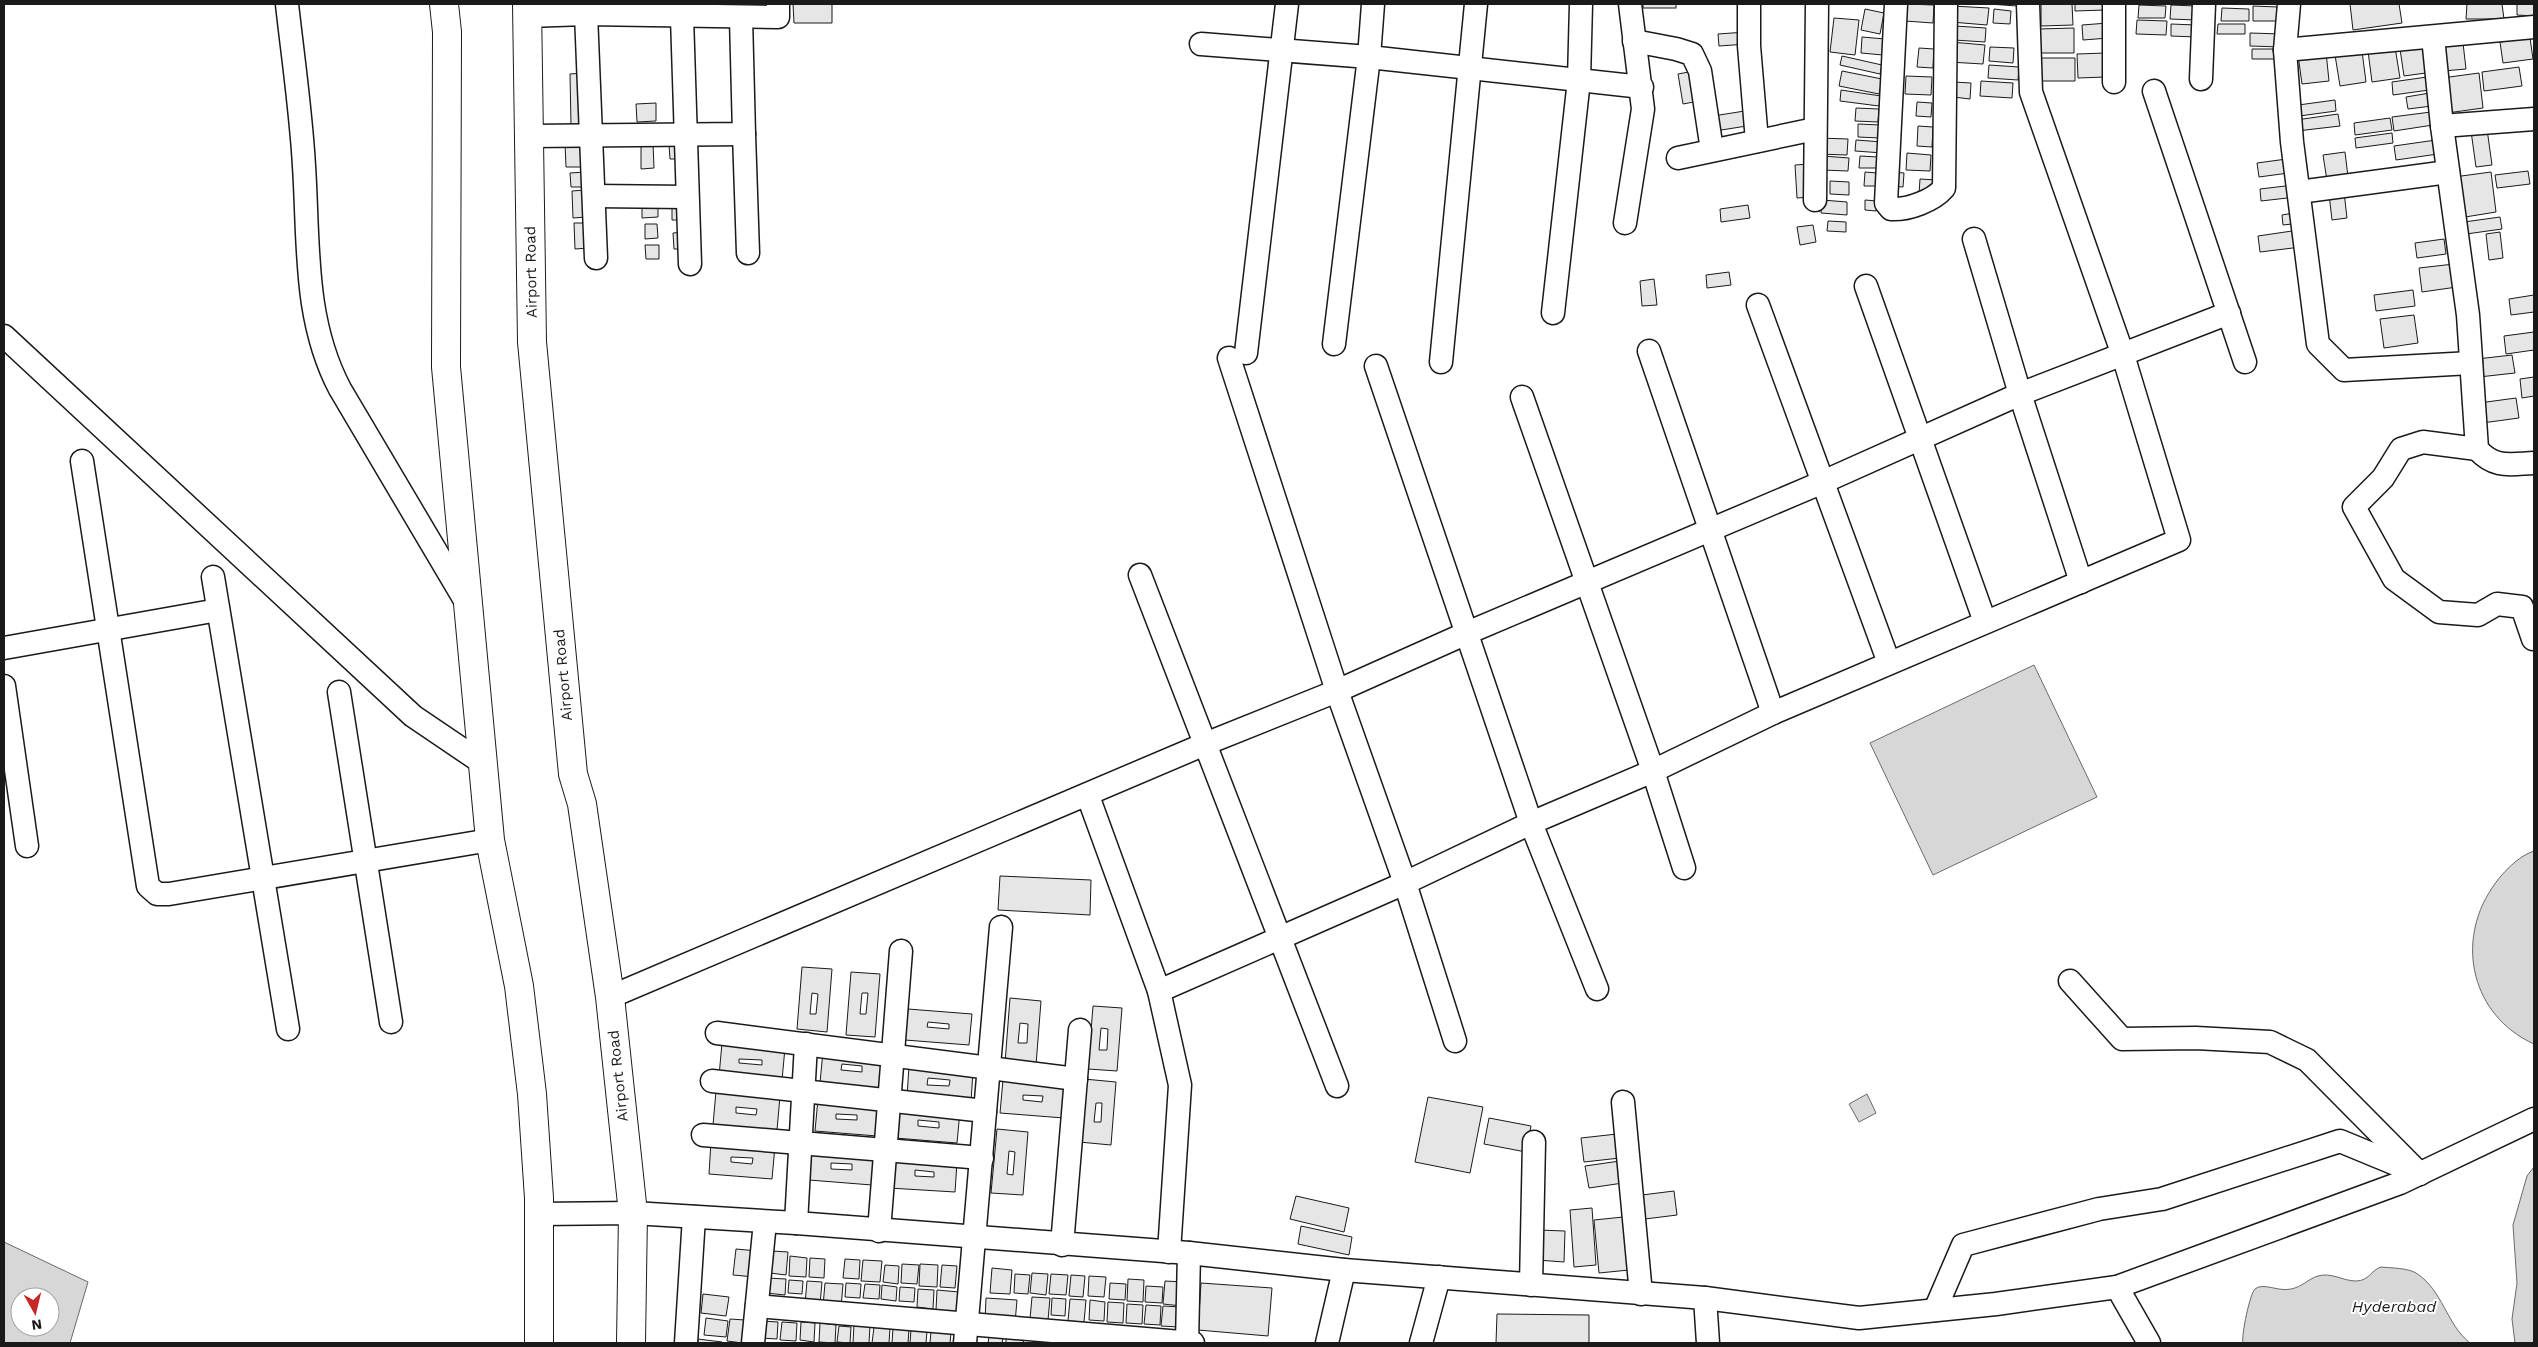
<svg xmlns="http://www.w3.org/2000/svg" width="2538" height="1347" font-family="'Work Sans',sans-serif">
	<rect width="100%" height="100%" fill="#fff"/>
	<g fill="#d7d7d7" stroke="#6a6a6a" fill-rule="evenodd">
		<path d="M2034 665 2097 797 1933 875 1870 743Z"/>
		<path d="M2534 851V1044C2472 1016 2455 943 2492 888 2501 874 2518 856 2534 851Z"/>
		<path d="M1867 1094 1876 1113 1859 1122 1849 1104Z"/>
		<path d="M2534 1167V1343H2515L2512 1319 2517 1283 2513 1225 2527 1176Z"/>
		<path d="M4 1242 88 1282 70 1343H4ZM20 1297H50V1327H20Z"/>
		<path d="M2381 1267C2391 1268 2408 1268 2416 1273 2443 1290 2446 1324 2470 1343H2243C2241 1336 2250 1293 2255 1289 2263 1282 2278 1292 2291 1289 2302 1287 2308 1279 2318 1276 2331 1272 2343 1281 2356 1281 2369 1281 2371 1270 2381 1267Z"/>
	</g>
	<g fill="#e6e6e6" stroke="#1a1a1a" fill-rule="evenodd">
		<path d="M793 4H832V23H794Z"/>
		<rect x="1643" y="4" width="33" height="4"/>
		<path d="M1906 4 1934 5 1933 23 1905 21Z"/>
		<path d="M1989 4H2017V6Z"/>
		<path d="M2041 4H2072L2073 25 2041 26Z"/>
		<path d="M2075 4H2105V10L2075 11Z"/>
		<path d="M2350 4H2399L2402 23 2353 30Z"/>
		<path d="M2467 4H2502L2504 19H2466Z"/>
		<path d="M2517 4H2534V16L2517 15Z"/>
		<path d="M2139 5 2166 6 2165 18H2138Z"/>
		<path d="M2171 5 2196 6V20L2170 19Z"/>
		<path d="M1952 6 1989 8 1987 25 1951 22Z"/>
		<path d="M2253 6 2278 7V21H2253Z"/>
		<path d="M2222 8 2249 9V21H2221Z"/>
		<path d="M1865 9 1884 13 1880 34 1861 30Z"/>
		<path d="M1994 9 2011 11 2010 24 1993 23Z"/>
		<path d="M1834 18 1859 20 1855 55 1830 52Z"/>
		<path d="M2137 20 2167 21 2166 35 2136 34Z"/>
		<path d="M2108 23 2109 38 2083 40 2082 25Z"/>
		<path d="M2171 24 2196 25V37L2171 36Z"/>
		<path d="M2218 24H2245V34H2217Z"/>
		<path d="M1955 26 1986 28 1985 42 1954 40Z"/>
		<path d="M2074 28V53H2038V29Z"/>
		<path d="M1746 32 1747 44 1719 46 1718 34Z"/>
		<path d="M2250 33 2282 34 2281 47 2250 46Z"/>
		<path d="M1862 37 1885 39 1883 55 1861 53Z"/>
		<path d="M2530 38 2533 59 2503 63 2500 42Z"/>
		<path d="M1951 42 1985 45 1983 64 1949 62Z"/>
		<path d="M2463 43 2466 69 2443 71 2440 45Z"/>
		<path d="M2430 45 2433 72 2404 76 2400 49Z"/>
		<path d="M1990 47 2014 48 2013 63 1989 61Z"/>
		<path d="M2395 47 2400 78 2372 82 2368 51Z"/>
		<path d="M1919 48 1934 49 1933 68 1917 67Z"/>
		<path d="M2252 49H2278L2277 59H2252Z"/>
		<path d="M2362 51 2366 82 2340 86 2335 55Z"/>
		<path d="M2326 52 2329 81 2302 84 2298 55Z"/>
		<path d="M2105 53 2106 77 2078 78 2077 54Z"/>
		<path d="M1842 56 1882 65 1880 74 1840 65Z"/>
		<path d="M2035 58H2075V81H2036Z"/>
		<path d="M1989 65 2019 67 2018 80 1988 78Z"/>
		<path d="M2519 67 2522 86 2484 91 2482 72Z"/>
		<path d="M1694 71 1699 101 1683 104 1678 74Z"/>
		<path d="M1842 71 1882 79 1879 94 1839 86Z"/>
		<path d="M584 73 586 125 571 126 570 74Z"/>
		<path d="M2479 73 2483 108 2447 113 2442 78Z"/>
		<path d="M1906 76 1932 77 1931 95 1905 94Z"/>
		<path d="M2427 77 2429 90 2393 95 2392 82Z"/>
		<path d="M1981 81 2013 83 2012 98 1980 96Z"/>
		<path d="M1954 82 1971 83 1970 99 1953 97Z"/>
		<path d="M1841 90 1881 96 1879 106 1840 101Z"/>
		<path d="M2430 93 2432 106 2408 109 2406 97Z"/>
		<path d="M2335 100 2336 111 2292 117 2291 106Z"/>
		<path d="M1917 102 1932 103 1931 117 1916 116Z"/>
		<path d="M656 103V121L637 122 636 104Z"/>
		<path d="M1856 108 1879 109 1878 122 1855 121Z"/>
		<path d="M1751 110 1753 125 1715 131 1713 116Z"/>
		<path d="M2431 112 2433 125 2394 131 2392 117Z"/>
		<path d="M2338 114 2340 126 2297 131 2296 120Z"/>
		<path d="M2390 118 2392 130 2355 135 2354 123Z"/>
		<path d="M1858 124 1881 125 1880 138 1858 137Z"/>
		<path d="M1918 126 1933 127 1932 147 1917 146Z"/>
		<path d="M2487 129 2492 165 2476 167 2471 131Z"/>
		<path d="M2392 133 2393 143 2356 148 2355 138Z"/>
		<path d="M1819 138 1848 139 1847 155 1818 154Z"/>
		<path d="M1856 140 1883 142V153L1855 151Z"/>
		<path d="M2436 140 2438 154 2396 160 2394 146Z"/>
		<path d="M565 143H584L585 167H566Z"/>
		<path d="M641 143H653L654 168 641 169Z"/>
		<path d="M682 144V159H670L669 145Z"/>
		<path d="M2345 152 2349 185 2328 187 2323 155Z"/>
		<path d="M1907 153 1931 155 1930 171 1906 170Z"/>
		<path d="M1823 156 1849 158 1848 171 1822 170Z"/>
		<path d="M1860 156 1878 157V168H1859Z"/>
		<path d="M2294 158 2296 172 2259 177 2257 163Z"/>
		<path d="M1809 164 1812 197 1797 198 1795 165Z"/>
		<path d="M2528 171 2530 184 2497 188 2495 175Z"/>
		<path d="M585 172V187H571L570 173Z"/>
		<path d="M1865 172 1877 173 1876 186H1864Z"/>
		<path d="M1890 172 1904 173 1903 187 1889 186Z"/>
		<path d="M2491 172 2496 212 2459 218 2454 177Z"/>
		<path d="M1920 179 1937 180 1919 194Z"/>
		<path d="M1830 181 1849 182V195L1830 194Z"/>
		<path d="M2294 185 2296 197 2261 201 2260 189Z"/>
		<path d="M585 190 586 217 573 218 572 191Z"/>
		<path d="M2344 192 2347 218 2332 220 2329 194Z"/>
		<path d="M1822 200 1847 202V215L1821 213Z"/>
		<path d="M1865 200 1877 201 1876 211 1865 210Z"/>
		<path d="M658 204V217L642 218V205Z"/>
		<path d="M686 204V220H672V205Z"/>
		<path d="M1748 205 1750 218 1721 222 1720 209Z"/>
		<path d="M2300 212 2301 223 2283 225 2282 215Z"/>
		<path d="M2500 217 2502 229 2459 235 2457 223Z"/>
		<path d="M1828 221 1846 222V232L1827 231Z"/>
		<path d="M574 223H588L589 248 575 249Z"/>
		<path d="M645 224H657L658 238 645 239Z"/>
		<path d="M1813 225 1816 242 1800 245 1797 227Z"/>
		<path d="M2299 230 2301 247 2260 252 2258 236Z"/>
		<path d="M688 232V249H674L673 233Z"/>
		<path d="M2500 232 2503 258 2489 260 2486 234Z"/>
		<path d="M2444 239 2446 254 2417 258 2415 243Z"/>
		<path d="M645 245H659V259H646Z"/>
		<path d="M2454 264 2457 287 2422 292 2419 268Z"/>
		<path d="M1729 272 1731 285 1707 288 1706 275Z"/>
		<path d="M1654 279 1657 305 1642 306 1640 281Z"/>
		<path d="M2413 290 2415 306 2376 311 2374 295Z"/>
		<path d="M2534 295V312L2511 315 2509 299Z"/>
		<path d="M2414 315 2418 343 2384 348 2380 319Z"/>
		<path d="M2534 332V350L2506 354 2504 336Z"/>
		<path d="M2512 355 2515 373 2479 377 2477 359Z"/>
		<path d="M2534 377V396L2522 398 2520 379Z"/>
		<path d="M2516 398 2519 418 2482 423 2479 403Z"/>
		<path d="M1000 876 1091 880 1090 915 998 910Z"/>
		<path d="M802 967 832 969 827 1032 797 1029ZM812 993 818 994 816 1014H810Z"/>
		<path d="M851 972 880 974 875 1037 846 1035ZM862 993H868L866 1014H860Z"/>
		<path d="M1010 998 1041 1001 1036 1065 1005 1063ZM1020 1023 1028 1024 1027 1043H1018Z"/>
		<path d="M1093 1006 1122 1008 1117 1071 1088 1069ZM1101 1028 1108 1029 1107 1050H1099Z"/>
		<path d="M908 1009 972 1014 969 1045 905 1040ZM928 1022 949 1024V1029L927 1027Z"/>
		<path d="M722 1043 785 1048 782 1080 719 1076ZM739 1059 762 1060V1065L739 1063Z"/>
		<path d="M823 1051 885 1056 882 1088 820 1083ZM842 1064 862 1066V1072L841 1070Z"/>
		<path d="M909 1066 973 1071 971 1102 907 1097ZM928 1078 950 1080 949 1086 927 1085Z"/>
		<path d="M1084 1079 1116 1082 1111 1145 1079 1142ZM1096 1103H1102L1101 1122H1094Z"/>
		<path d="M1003 1080 1067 1085 1064 1118 1000 1113ZM1023 1095 1043 1096 1042 1102 1023 1100Z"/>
		<path d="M716 1091 780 1096 777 1130 713 1125ZM736 1107 757 1109 756 1115 736 1113Z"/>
		<path d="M1428 1097 1483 1107 1470 1173 1415 1162Z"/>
		<path d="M818 1099 879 1104 877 1136 815 1131ZM836 1114 857 1115V1120L836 1119Z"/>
		<path d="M898 1106 960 1111 957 1143 895 1138ZM918 1120 939 1122V1128L918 1126Z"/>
		<path d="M1489 1118 1531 1126 1526 1152 1484 1144Z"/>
		<path d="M997 1129 1028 1132 1023 1195 991 1193ZM1009 1151 1015 1152 1013 1175 1007 1174Z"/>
		<path d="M1617 1134 1620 1158 1584 1162 1581 1138Z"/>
		<path d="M711 1141 775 1146 772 1179 709 1174ZM731 1157 753 1158 752 1164 731 1162Z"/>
		<path d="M812 1149 875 1154 872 1185 809 1180ZM831 1163 852 1164V1170L831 1169Z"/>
		<path d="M892 1156 957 1162 955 1192 889 1188ZM915 1170 934 1172V1177L915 1176Z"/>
		<path d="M1620 1161 1623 1183 1589 1188 1585 1166Z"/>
		<path d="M1674 1191 1677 1215 1645 1219 1642 1195Z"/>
		<path d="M1296 1196 1349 1208 1344 1232 1290 1219Z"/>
		<path d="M1592 1208 1596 1265 1574 1267 1570 1210Z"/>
		<path d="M1623 1217 1629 1270 1599 1273 1594 1220Z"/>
		<path d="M1301 1226 1352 1237 1349 1255 1298 1244Z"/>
		<path d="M1538 1230 1565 1231 1564 1262 1537 1260Z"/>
		<path d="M736 1249 758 1251 755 1277 733 1275Z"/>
		<path d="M772 1251 788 1252 786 1275 770 1273Z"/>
		<path d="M790 1256 807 1258 806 1277 789 1276Z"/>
		<path d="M810 1258 825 1259 824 1278 809 1277Z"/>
		<path d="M845 1259 860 1260 859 1279 843 1278Z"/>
		<path d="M863 1260 882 1261 880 1282 861 1281Z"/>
		<path d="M902 1264 919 1265 917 1284 901 1283Z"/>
		<path d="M920 1264 938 1265 937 1287 919 1286Z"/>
		<path d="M885 1265 899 1266 898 1284 883 1282Z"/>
		<path d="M942 1265 957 1266 955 1288 940 1287Z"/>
		<path d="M992 1268 1012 1270 1010 1294 990 1293Z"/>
		<path d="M1032 1273 1048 1274 1046 1295 1030 1293Z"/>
		<path d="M1015 1274 1030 1275 1028 1294 1014 1293Z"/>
		<path d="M1051 1274 1068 1275 1066 1295 1049 1294Z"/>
		<path d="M1071 1275 1085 1276 1083 1297 1069 1296Z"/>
		<path d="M1089 1276 1106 1277 1104 1297 1088 1296Z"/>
		<path d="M767 1278 786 1279 785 1295 766 1293Z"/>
		<path d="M1128 1279 1144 1280 1143 1302 1127 1301Z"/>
		<path d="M789 1280 803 1281 802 1294 788 1293Z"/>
		<path d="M807 1281 822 1282 820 1305 805 1304Z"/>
		<path d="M1165 1281 1184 1282 1182 1306 1163 1304Z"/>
		<path d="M825 1283 843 1284 841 1308 823 1306Z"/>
		<path d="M846 1283 861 1284 860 1298 845 1297Z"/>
		<path d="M1110 1283 1126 1284 1125 1300 1109 1299Z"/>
		<path d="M1201 1283 1272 1288 1268 1336 1198 1330Z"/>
		<path d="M865 1284 880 1285 879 1299 863 1298Z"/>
		<path d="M882 1285 897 1287 896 1301 881 1299Z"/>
		<path d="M1146 1286 1163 1287 1162 1303 1145 1302Z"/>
		<path d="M900 1287 915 1288 914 1302 899 1301Z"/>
		<path d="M918 1289 934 1290 933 1309 917 1307Z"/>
		<path d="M937 1290 959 1292 957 1312 936 1310Z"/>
		<path d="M703 1294 729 1297 726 1316 701 1313Z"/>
		<path d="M1032 1297 1050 1298 1048 1320 1030 1319Z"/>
		<path d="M986 1298 1017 1300 1015 1323 985 1321Z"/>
		<path d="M1052 1298 1066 1299 1065 1316 1051 1315Z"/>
		<path d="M1070 1299 1086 1300 1084 1322 1068 1321Z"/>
		<path d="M1090 1300 1105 1302 1104 1321 1089 1320Z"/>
		<path d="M1108 1302 1124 1303 1123 1323 1107 1322Z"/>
		<path d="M1127 1304 1143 1305 1142 1324 1126 1323Z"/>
		<path d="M1146 1305 1161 1306 1160 1325 1144 1324Z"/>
		<path d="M1163 1306 1181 1307 1179 1327 1161 1326Z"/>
		<path d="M1497 1314 1589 1315V1343H1496Z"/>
		<path d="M706 1318 728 1321 726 1337 704 1335Z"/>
		<path d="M730 1319 745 1320 743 1343 727 1341Z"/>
		<path d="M762 1321 778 1322 777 1339 761 1338Z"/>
		<path d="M782 1322 797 1323 796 1341 780 1340Z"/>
		<path d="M801 1322 815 1323 814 1342 800 1340Z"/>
		<path d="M820 1323 836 1325 835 1343 819 1342Z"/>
		<path d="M854 1324 870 1326 869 1343H853Z"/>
		<path d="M839 1326 851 1327 850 1343 837 1342Z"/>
		<path d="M874 1327 890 1328 889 1343H872Z"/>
		<path d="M893 1328 909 1329 908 1343H892Z"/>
		<path d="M911 1329 927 1331 926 1343H910Z"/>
		<path d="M931 1331 951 1333 950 1343H930Z"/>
		<path d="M989 1337 1003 1338 1002 1343H988Z"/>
		<path d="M1006 1338 1024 1340 1023 1343H1006Z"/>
		<path d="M698 1339 722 1342V1343H698Z"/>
	</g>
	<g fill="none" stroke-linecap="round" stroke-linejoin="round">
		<g stroke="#1a1a1a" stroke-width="25">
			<g id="minor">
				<path d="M287 4C293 58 301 112 304 166 309 242 303 319 340 389L466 602"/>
				<path d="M1373 4 1369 57 1642 87"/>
				<path d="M1749 4V46L1757 141"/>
				<path d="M1896 4 1886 203 1891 209C1908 210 1933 201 1944 188L1946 4"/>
				<path d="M2114 4V82"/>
				<path d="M2289 4 2285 50 2292 142 2318 344 2344 370 2471 363"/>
				<path d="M586 14 596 258"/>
				<path d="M527 16 586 14 778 17V4"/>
				<path d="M682 17 690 264"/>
				<path d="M2433 37 2442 126 2534 119"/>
				<path d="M1634 41 1676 49 1692 54 1700 71 1712 150"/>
				<path d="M1201 44 1369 57 1334 344"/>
				<path d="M2285 50 2534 27"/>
				<path d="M2201 79 2204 4"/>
				<path d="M2154 91 2245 362"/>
				<path d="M2442 126 2468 315 2477 449C2495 469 2510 464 2534 463"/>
				<path d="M744 134 748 253"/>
				<path d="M529 136 744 134 741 18"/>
				<path d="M1678 158 1815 129"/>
				<path d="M2299 192 2448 172"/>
				<path d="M594 196 687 197"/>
				<path d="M1815 200 1817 4"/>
				<path d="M1625 223 1643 109 1630 4"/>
				<path d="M1974 239 2020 394 2081 582"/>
				<path d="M1866 286 1985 622"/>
				<path d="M1758 305 1889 663"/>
				<path d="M1553 313 1579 80 1581 4"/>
				<path d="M4 336 413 716 484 764"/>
				<path d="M1649 351 1773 713"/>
				<path d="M1246 353 1287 4"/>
				<path d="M1229 358 1337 691 1405 883 1455 1041"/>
				<path d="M1441 362 1476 4"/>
				<path d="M1376 366 1531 823 1597 989"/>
				<path d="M1522 397 1653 771 1684 868"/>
				<path d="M2477 449 2423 442 2401 449 2383 478 2354 507 2394 579 2439 612 2478 615 2497 604 2522 607 2533 639"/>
				<path d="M82 461 148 886 157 894H169L490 840"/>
				<path d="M1140 575 1337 1086"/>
				<path d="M213 577 288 1029"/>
				<path d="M4 648 218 610"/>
				<path d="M4 686 27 846"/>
				<path d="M339 692 391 1022"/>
				<path d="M1088 796 1159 991 1180 1085 1169 1252"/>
				<path d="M2070 981 2122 1039 2196 1038 2270 1042 2307 1060 2414 1168"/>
				<path d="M1159 991 1405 883 1531 823 1653 771 1773 713 2179 540 2123 355 2031 92 2028 4"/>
				<path d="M610 997 1205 744 1337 691 1467 633 1823 482 2020 394 2229 313"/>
				<path d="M717 1033 1076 1079"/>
				<path d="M712 1081 985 1111"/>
				<path d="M1623 1102 1641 1294"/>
				<path d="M703 1135 982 1158"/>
				<path d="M539 1214 633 1213 796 1223 1189 1253 1344 1270 1705 1298 1859 1318 1996 1304 2117 1287 2400 1183 2534 1119"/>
				<path d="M796 1223 806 1044"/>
				<path d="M879 1231 901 951"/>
				<path d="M1062 1245 1080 1030"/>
				<path d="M1531 1285 1534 1142"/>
				<path d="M2117 1287 2149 1343"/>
				<path d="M1705 1298 1708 1343"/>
				<path d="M757 1306 1193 1343"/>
				<path d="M1935 1310 1963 1245 2099 1209 2162 1199 2340 1141 2420 1174"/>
				<path d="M686 1343 694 1217"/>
				<path d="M753 1343 765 1222"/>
				<path d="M965 1343 1001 927"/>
				<path d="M1187 1343 1189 1253"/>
				<path d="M1327 1343 1344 1270"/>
				<path d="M1421 1343 1439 1277"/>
			</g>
		</g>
		<g stroke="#1a1a1a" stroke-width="30">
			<g id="major">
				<path d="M444 4 447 32 446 367 490 840 519 986 532 1094 539 1198V1343"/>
				<path d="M527 4 532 342 573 774 582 804 610 997 633 1213 631 1343"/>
			</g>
		</g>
		<use href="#minor" stroke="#fff" stroke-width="22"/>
		<use href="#major" stroke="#fff" stroke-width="28"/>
	</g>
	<g text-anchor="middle" stroke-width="4" stroke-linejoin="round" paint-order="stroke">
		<g font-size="15" fill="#1a1a1a" stroke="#fff">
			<text transform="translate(531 272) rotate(-91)" y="5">Airport Road</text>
			<text transform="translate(563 675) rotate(-95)" y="5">Airport Road</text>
			<text transform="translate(618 1076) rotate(-96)" y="5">Airport Road</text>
		</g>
		<g font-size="16" font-style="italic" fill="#1a1a1a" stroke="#fff">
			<text x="2394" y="1312">Hyderabad</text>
		</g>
	</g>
	<rect width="2538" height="1347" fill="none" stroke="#1a1a1a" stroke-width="10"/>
	<g transform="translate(35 1312) rotate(172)"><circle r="24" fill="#ffffff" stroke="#a3a3a3"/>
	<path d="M0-4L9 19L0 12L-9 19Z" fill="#c62828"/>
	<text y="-8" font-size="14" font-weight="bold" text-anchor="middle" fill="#1a1a1a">N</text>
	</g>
</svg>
